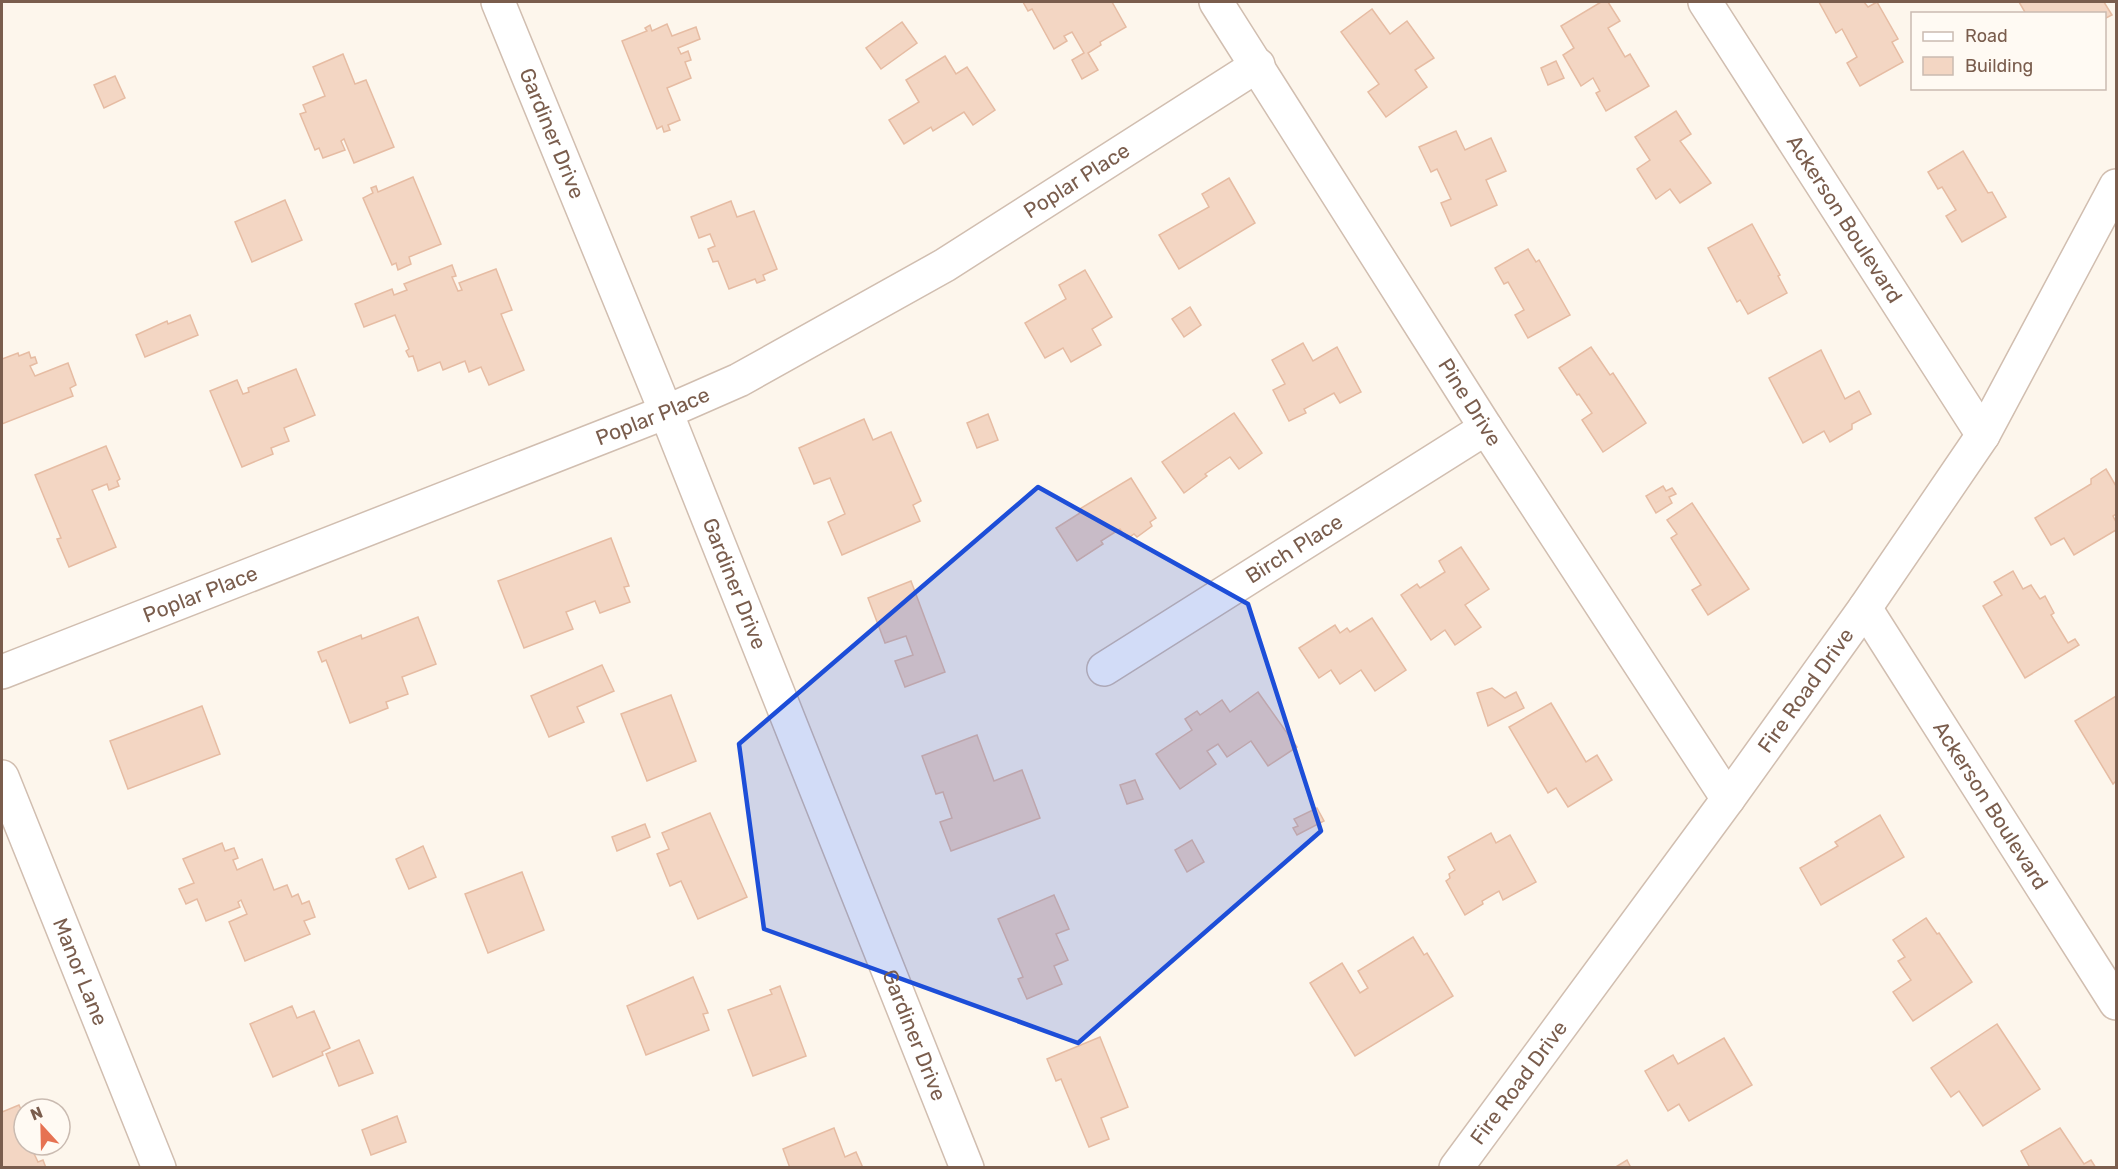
<svg xmlns="http://www.w3.org/2000/svg" width="2118" height="1169" font-family="Rubik,sans-serif">
	<rect width="100%" height="100%" fill="#fdf6ec"/>
	<g fill="#f3d6c3" stroke="#e6bca3" stroke-width="1.5">
		<path d="M1023 2H1112L1126 27 1100 42 1101 45 1088 53 1098 70 1082 79 1072 60 1084 53 1072 32 1064 36 1067 41 1054 49 1032 9 1028 11Z"/>
		<path d="M1601 2H1608L1620 21 1608 28 1625 57 1630 54 1649 86 1606 111 1596 93 1600 91 1593 78 1581 86 1563 55 1574 48 1561 26Z"/>
		<path d="M1819 2H1864L1868 7 1877 2 1898 39 1892 42 1903 62 1860 86 1847 63 1857 57 1842 29 1836 33Z"/>
		<path d="M2019 2H2104L2112 15 2104 19V14H2026Z"/>
		<path d="M1372 9 1390 34 1407 21 1434 58 1415 70 1427 87 1386 117 1368 92 1379 84 1341 32Z"/>
		<path d="M902 22 917 43 881 69 866 48Z"/>
		<path d="M667 24 672 36 696 27 700 39 678 48 681 54 688 51 691 60 685 62 691 78 667 88 680 120 668 125 670 130 664 132 662 126 657 129 622 41 647 31 645 28 650 25 652 31Z"/>
		<path d="M343 54 355 84 366 80 394 147 354 163 344 139 341 141 345 150 323 158 319 148 315 150 300 114 306 112 303 105 325 96 313 67Z"/>
		<path d="M945 56 956 74 967 67 995 110 973 125 964 112 933 131 931 127 904 144 889 120 919 102 906 80Z"/>
		<path d="M1556 61 1564 78 1548 85 1541 68Z"/>
		<path d="M115 76 125 98 104 108 94 85Z"/>
		<path d="M1676 111 1691 134 1680 141 1711 183 1680 203 1670 189 1656 199 1637 169 1650 160 1635 137Z"/>
		<path d="M1456 131 1465 150 1491 138 1506 171 1486 180 1497 205 1451 226 1441 203 1451 199 1437 169 1431 172 1419 147Z"/>
		<path d="M1963 151 1988 193 1992 192 2006 217 1962 242 1946 216 1956 210 1942 187 1938 189 1928 172Z"/>
		<path d="M413 177 441 244 409 257 411 264 398 270 396 263 392 265 363 198 373 193 371 188 376 186 378 192Z"/>
		<path d="M1229 178 1255 223 1179 269 1159 235 1209 207 1202 194Z"/>
		<path d="M285 200 302 240 252 262 235 222Z"/>
		<path d="M731 201 737 217 754 211 777 269 763 275 765 280 757 283 755 279 729 289 718 261 713 262 708 249 715 246 710 234 699 238 691 217Z"/>
		<path d="M1752 224 1780 275 1778 276 1787 293 1748 314 1740 300 1737 302 1708 248Z"/>
		<path d="M1528 249 1536 262 1539 260 1570 315 1528 338 1515 315 1524 310 1508 282 1504 284 1495 268Z"/>
		<path d="M452 265 456 276 452 277 458 291 462 290 459 283 496 269 512 310 501 314 524 370 489 385 481 367 469 372 465 361 443 370 440 362 418 371 413 356 409 357 406 351 409 349 395 315 364 327 355 304 392 289 394 295 407 290 404 284Z"/>
		<path d="M1085 270 1112 317 1092 329 1101 345 1071 362 1063 348 1045 358 1025 323 1066 299 1059 285Z"/>
		<path d="M1190 307 1201 325 1184 337 1172 319Z"/>
		<path d="M190 315 198 335 145 357 136 335 167 321 168 324Z"/>
		<path d="M1303 343 1313 361 1337 347 1361 392 1340 403 1334 393 1304 409 1306 413 1289 421 1273 390 1285 384 1272 360Z"/>
		<path d="M1591 347 1610 375 1613 373 1646 423 1603 452 1582 420 1592 413 1579 394 1577 395 1559 368Z"/>
		<path d="M1821 350 1845 399 1859 391 1871 414 1852 424V429L1830 442 1824 431 1803 443 1769 378Z"/>
		<path d="M29 352 31 358 35 357 37 363 30 366 35 376 68 363 76 385 70 388 73 396 2 424V359L18 353 19 356Z"/>
		<path d="M296 369 315 415 284 428 289 441 271 448 273 454 242 467 210 391 237 380 243 394 249 392 248 388Z"/>
		<path d="M1234 413 1262 453 1239 469 1230 457 1205 474 1207 476 1184 493 1162 462Z"/>
		<path d="M988 414 998 440 977 448 967 423Z"/>
		<path d="M864 419 873 440 891 432 921 501 913 505 920 521 842 555 828 522 845 514 830 478 814 484 799 448Z"/>
		<path d="M106 446 120 479 117 481 119 486 109 490 107 484 92 490 116 547 69 567 57 539 61 538 35 475Z"/>
		<path d="M2106 469 2116 486V514L2113 516 2116 522V530L2074 555 2064 538 2051 545 2035 518 2091 484V479Z"/>
		<path d="M1131 478 1156 518 1150 522 1152 526 1137 537 1134 534 1127 539 1120 529 1101 541 1103 544 1077 561 1056 528 1080 513 1078 510Z"/>
		<path d="M1663 486 1666 491 1672 488 1676 494 1669 497 1672 503 1656 513 1646 496Z"/>
		<path d="M1692 503 1749 589 1708 615 1692 590 1701 585 1671 538 1677 534 1667 520Z"/>
		<path d="M611 538 629 586 624 587 630 602 600 613 595 601 566 612 573 629 524 648 498 581Z"/>
		<path d="M1461 547 1489 589 1465 605 1481 627 1455 645 1445 630 1431 640 1401 595 1417 584 1420 588 1445 572 1439 561Z"/>
		<path d="M2013 571 2023 589 2031 585 2040 599 2045 596 2054 613 2051 615 2068 643 2075 639 2079 645 2025 678 1983 606 2002 595 1994 582Z"/>
		<path d="M911 581 945 672 905 687 895 661 913 655 906 636 885 643 868 598Z"/>
		<path d="M418 617 436 664 402 677 408 694 386 702 388 708 350 723 326 660 322 662 318 652 361 635 362 639Z"/>
		<path d="M1372 618 1406 670 1375 691 1361 670 1340 684 1331 670 1319 678 1299 648 1335 625 1340 633 1347 628 1350 632Z"/>
		<path d="M602 665 614 691 577 707 584 722 549 737 531 696Z"/>
		<path d="M1492 688 1505 698 1516 692 1524 708 1488 726 1477 693Z"/>
		<path d="M1258 692 1297 747 1268 766 1251 741 1227 757 1218 744 1207 751 1216 764 1180 789 1156 754 1192 730 1185 719 1197 711 1200 715 1222 700 1230 712Z"/>
		<path d="M671 695 696 761 647 781 621 714Z"/>
		<path d="M2116 696V781L2113 784 2075 721Z"/>
		<path d="M1551 703 1586 762 1597 755 1612 780 1568 807 1556 788 1548 793 1509 727Z"/>
		<path d="M202 706 220 754 128 789 110 741Z"/>
		<path d="M977 735 994 781 1022 770 1040 818 951 851 940 822 952 818 943 792 936 794 922 756Z"/>
		<path d="M1135 780 1143 799 1127 804 1120 785Z"/>
		<path d="M1317 808 1324 821 1297 835 1293 828 1298 826 1294 819Z"/>
		<path d="M710 813 747 897 698 919 681 881 670 886 657 854 669 849 662 833Z"/>
		<path d="M1880 815 1904 857 1821 905 1800 868 1838 846 1835 842Z"/>
		<path d="M645 824 650 837 617 851 612 837Z"/>
		<path d="M1491 833 1496 843 1510 835 1536 882 1503 900 1499 891 1482 901 1483 904 1465 915 1446 881 1450 878 1449 874 1455 870 1448 857Z"/>
		<path d="M1192 840 1204 862 1187 872 1175 850Z"/>
		<path d="M222 843 225 851 234 848 238 858 233 860 237 870 262 859 274 890 287 885 292 897 298 894 302 904 309 901 315 917 304 921 310 934 245 961 229 922 247 914 241 900 238 902 240 907 206 921 197 899 186 904 179 889 194 883 183 859Z"/>
		<path d="M423 846 436 877 409 889 396 859Z"/>
		<path d="M522 872 544 930 488 953 465 894Z"/>
		<path d="M1054 895 1069 929 1056 934 1068 960 1054 966 1062 984 1027 999 1018 979 1023 977 998 919Z"/>
		<path d="M1926 918 1937 934 1939 933 1972 982 1913 1021 1893 992 1911 980 1898 961 1905 957 1893 940Z"/>
		<path d="M1413 937 1424 955 1427 953 1453 996 1355 1056 1310 983 1342 963 1360 993 1368 988 1358 971Z"/>
		<path d="M693 977 708 1013 703 1014 709 1030 646 1055 627 1006Z"/>
		<path d="M780 986 806 1056 753 1076 728 1010 772 994 770 990Z"/>
		<path d="M292 1006 297 1018 314 1011 330 1048 322 1052 323 1055 273 1077 250 1024Z"/>
		<path d="M1997 1024 2040 1089 1983 1126 1959 1091 1951 1097 1931 1068Z"/>
		<path d="M1100 1037 1128 1107 1101 1118 1109 1139 1089 1147 1061 1079 1056 1081 1047 1059Z"/>
		<path d="M1724 1038 1752 1085 1689 1121 1679 1104 1668 1111 1645 1071 1673 1055 1678 1064Z"/>
		<path d="M359 1040 373 1073 339 1086 326 1054Z"/>
		<path d="M19 1105 24 1116V1145H30L38 1162 43 1160 46 1168H2V1112Z"/>
		<path d="M397 1116 406 1142 371 1155 362 1130Z"/>
		<path d="M834 1128 845 1157 856 1152 863 1168H790L783 1149Z"/>
		<path d="M2060 1128 2084 1164 2091 1160 2096 1168H2030L2021 1151Z"/>
		<path d="M1627 1160 1631 1168H1614Z"/>
	</g>
	<g fill="none" stroke-linecap="round" stroke-linejoin="round">
		<g stroke="#d1beb0" stroke-width="36">
			<g id="minor">
				<path id="s1" d="M498 2 666 412 967 1168"/>
				<path id="s2" d="M1216 2 1486 428 1728 799"/>
				<path id="s3" d="M1705 2 1983 435"/>
				<path id="s4" d="M1865 608 2116 1003"/>
				<path id="s5" d="M1104 669 1486 428"/>
				<path id="s6" d="M2 672 666 412 739 380 945 265 1258 65"/>
				<path id="s7" d="M2 777 159 1168"/>
				<path id="s8" d="M1456 1168 1728 799 1865 608 1983 435 2116 186"/>
			</g>
		</g>
		<use href="#minor" stroke="#fff" stroke-width="33"/>
	</g>
	<path fill="#1d4ed8" fill-opacity="0.2" stroke="#1d4ed8" stroke-width="4.5" stroke-linejoin="round" d="M1038 487 1248 604 1321 831 1078 1043 764 929 739 744Z"/>
	<g text-anchor="middle" stroke-width="6" stroke-linejoin="round" paint-order="stroke">
		<g font-size="21" fill="#7a5d4d" stroke="#fffaf3">
			<text dy="7" stroke="none"><textPath href="#s1" startOffset="142">Gardiner Drive</textPath></text>
			<text dy="7" stroke="none"><textPath href="#s6" startOffset="1185">Poplar Place</textPath></text>
			<text dy="7" stroke="none"><textPath href="#s3" startOffset="258">Ackerson Boulevard</textPath></text>
			<text dy="7" stroke="none"><textPath href="#s2" startOffset="474">Pine Drive</textPath></text>
			<text dy="7" stroke="none"><textPath href="#s6" startOffset="699">Poplar Place</textPath></text>
			<text dy="7" stroke="none"><textPath href="#s5" startOffset="225">Birch Place</textPath></text>
			<text dy="7" stroke="none"><textPath href="#s1" startOffset="628">Gardiner Drive</textPath></text>
			<text dy="7" stroke="none"><textPath href="#s6" startOffset="213">Poplar Place</textPath></text>
			<text dy="7" stroke="none"><textPath href="#s8" startOffset="592">Fire Road Drive</textPath></text>
			<text dy="7" stroke="none"><textPath href="#s4" startOffset="234">Ackerson Boulevard</textPath></text>
			<text dy="7" stroke="none"><textPath href="#s7" startOffset="210">Manor Lane</textPath></text>
			<text dy="7" stroke="none"><textPath href="#s1" startOffset="1114">Gardiner Drive</textPath></text>
			<text dy="7" stroke="none"><textPath href="#s8" startOffset="106">Fire Road Drive</textPath></text>
		</g>
	</g>
	<rect width="2118" height="1169" fill="none" stroke="#7a5d4d" stroke-width="6"/>
	<rect x="1911" y="12" width="195" height="78" fill="#fffaf3" stroke="#cabbb1" stroke-width="1.5"/>
	<rect x="1923" y="32" width="30" height="9" fill="#ffffff" stroke="#cabbb1" stroke-width="1.5"/>
	<text x="1965" y="42" font-size="18" fill="#7a5d4d">Road</text>
	<rect x="1923" y="57" width="30" height="18" fill="#f3d6c3" stroke="#cabbb1" stroke-width="1.5"/>
	<text x="1965" y="72" font-size="18" fill="#7a5d4d">Building</text>
	<g transform="translate(42 1127) rotate(338)"><circle r="28" fill="#fffaf3" stroke="#cabbb1" stroke-width="1.5"/>
	<path d="M0-4.5L10 22L0 15L-10 22Z" fill="#e67252"/>
	<text y="-9" font-size="16" font-weight="bold" text-anchor="middle" fill="#7a5d4d">N</text>
	</g>
</svg>
